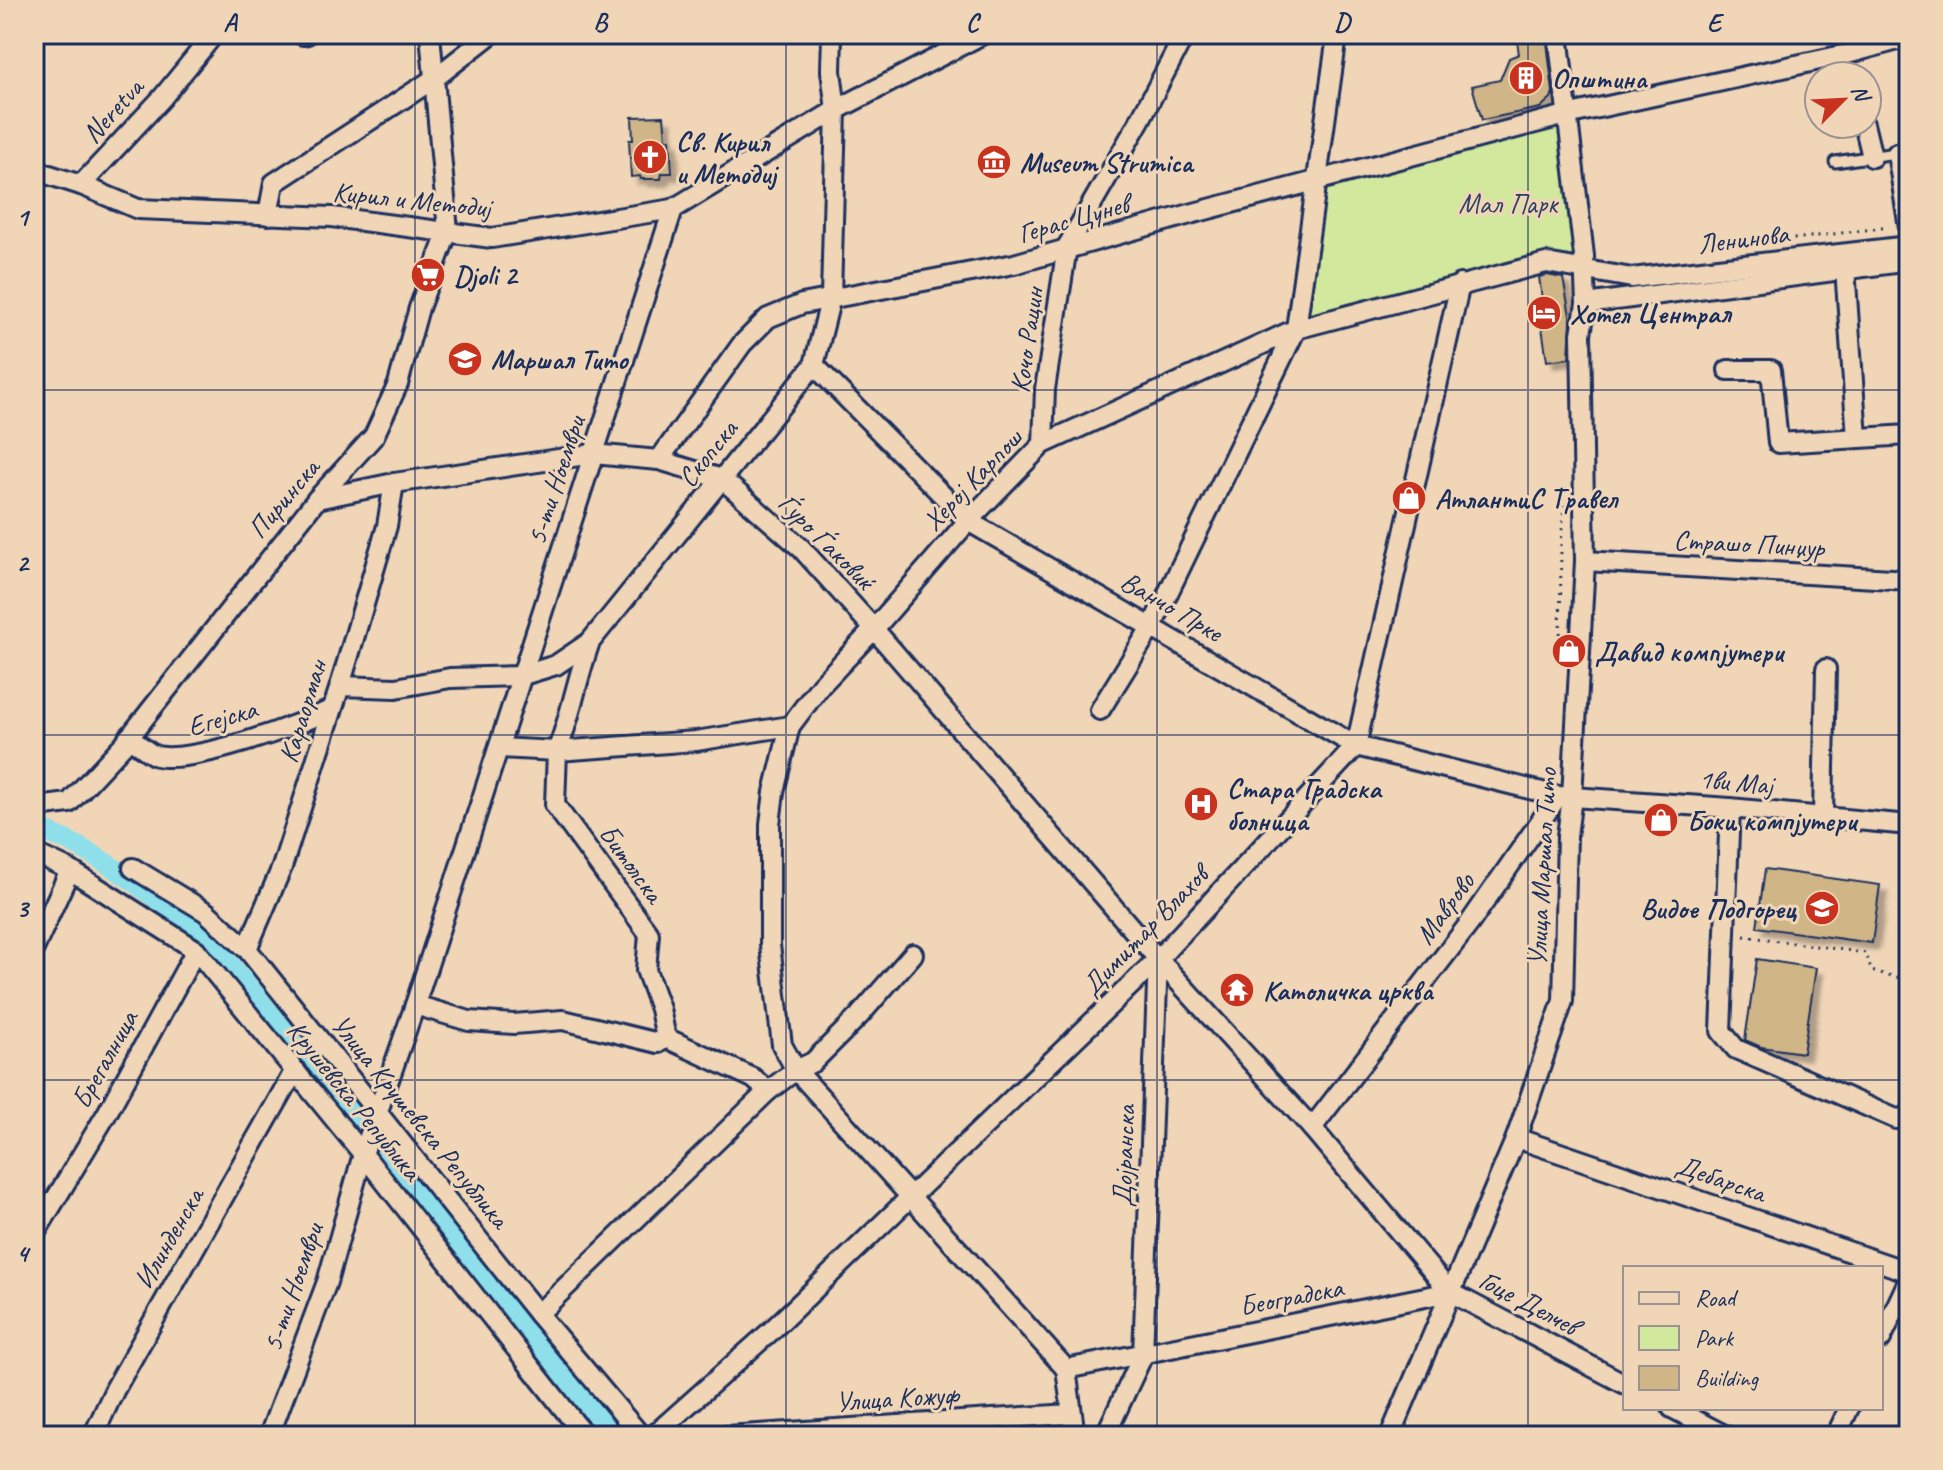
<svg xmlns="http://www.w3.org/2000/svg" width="1943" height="1470" font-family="Caveat,sans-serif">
	<defs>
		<filter id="shadow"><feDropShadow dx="7" dy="7" stdDeviation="2" flood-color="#0004"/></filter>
	</defs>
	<rect width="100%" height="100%" fill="#f0d6b7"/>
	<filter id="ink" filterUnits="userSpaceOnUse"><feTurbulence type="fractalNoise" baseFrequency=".0125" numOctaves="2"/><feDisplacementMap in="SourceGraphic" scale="16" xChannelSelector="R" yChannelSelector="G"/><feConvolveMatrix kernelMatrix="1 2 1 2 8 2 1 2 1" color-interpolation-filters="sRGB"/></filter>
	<g filter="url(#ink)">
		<path fill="#d1e89d" stroke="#768c7e" stroke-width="2" d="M1566 115 1584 256 1546 263 1296 329 1323 190Z"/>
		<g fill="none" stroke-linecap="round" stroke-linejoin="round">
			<path stroke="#8fdfea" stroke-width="20" d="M34 828C90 843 160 902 208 937L613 1436"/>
		</g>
		<g fill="#d0b586" stroke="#1b2f5e" stroke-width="2" filter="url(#shadow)">
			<path d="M1516 34H1546L1553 92 1551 98 1540 108 1482 120 1472 86 1500 80 1509 58 1519 54Z"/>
			<path d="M664 116 666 139H670L672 173H662L661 179H641L640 176 631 177 629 140H633L632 117Z"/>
			<path d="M1547 275 1563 278 1571 321 1569 358 1547 361 1540 314 1544 313 1539 277Z"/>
			<path d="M1765 869 1880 885 1872 943 1757 927Z"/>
			<path d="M1757 959 1816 968 1803 1053 1761 1047 1745 1040Z"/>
		</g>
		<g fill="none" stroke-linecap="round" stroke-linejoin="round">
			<g stroke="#1b2f5e" stroke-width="15">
				<path id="lane" d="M1835 162 1909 151"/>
			</g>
			<g stroke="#1b2f5e" stroke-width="24">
				<g id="street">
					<path d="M303 35 307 34"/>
					<path d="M1864 124 1872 157"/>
					<path d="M1897 153 1909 228"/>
					<path d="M34 170 81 185 138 209 332 217 492 238 673 209 836 110 983 34"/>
					<path d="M81 185 162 98 214 34"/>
					<path d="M268 215 274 183 435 78 491 34"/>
					<path d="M1845 268 1857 438"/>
					<path d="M1586 304 1909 261"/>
					<path d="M814 365 968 521 1356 746 1558 796 1730 808 1909 825"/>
					<path d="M1728 370H1771L1778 443 1909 435"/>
					<path d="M1043 444 1045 389 1067 247 1139 122 1185 34"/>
					<path d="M659 460 742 344 768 318 802 304 1014 264 1190 214 1566 115 1847 54 1909 37"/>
					<path d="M317 499 394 483 593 454 659 460 722 479 801 548 874 629 1158 959 1312 1128 1450 1292 1625 1384"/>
					<path d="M1585 561 1909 580"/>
					<path d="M340 686 396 688 450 678 520 676 556 665 590 642"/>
					<path d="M1100 710 1152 626 1296 329 1336 43 1341 34"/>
					<path d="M129 737C137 743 146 751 154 755 186 767 300 725 332 709"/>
					<path d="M499 748 557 751C571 716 577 678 590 642L814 365 831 297 836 110 831 71 832 34"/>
					<path d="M34 804 45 806 69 803 124 744 317 499 374 436 398 384 419 308 448 231 430 34"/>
					<path d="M1730 808 1721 1031 1736 1049 1896 1119 1906 1118 1909 1114"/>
					<path d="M1823 816 1826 669"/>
					<path d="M34 853 70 870 196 950 363 1154 585 1436"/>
					<path d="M133 868 206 912 247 949 538 1314 641 1436"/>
					<path d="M34 949 70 870"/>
					<path d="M247 949 282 867 340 686 387 526 394 483"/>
					<path d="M415 1005 469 1021 514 1024 563 1020 658 1043 666 1038"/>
					<path d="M768 1091 753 1078 666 1038 660 1009 646 970 649 934 555 805 557 751 696 741 790 726"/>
					<path d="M1312 1128 1469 924 1558 796"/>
					<path d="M1516 1138 1909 1272"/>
					<path d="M34 1235 106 1115 196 950"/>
					<path d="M538 1314 768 1091 796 1070 813 1062 859 1016 913 954"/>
					<path d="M1881 1339 1909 1279"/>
					<path d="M1066 1369 796 1070 782 1045 770 945V824L774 792 790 726 821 685 874 629 968 521 1043 444 1296 329 1546 263 1632 278 1909 246"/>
					<path d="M1672 1408 1726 1436"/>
					<path d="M34 1430 40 1436"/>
					<path d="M93 1436 115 1389 295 1070"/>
					<path d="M269 1436 327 1282 363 1154 415 1005 673 209"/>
					<path d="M653 1436 771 1331 1158 959 1356 746 1460 284"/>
					<path d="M726 1436 1071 1414"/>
					<path d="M1075 1436 1066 1369 1450 1292"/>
					<path d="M1105 1436 1143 1355 1158 959"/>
					<path d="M1390 1436 1516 1138 1563 1001 1567 836 1572 797 1585 561 1581 334 1586 304 1584 256 1558 34"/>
					<path d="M1836 1436 1849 1408"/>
				</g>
			</g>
			<g stroke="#1b2f5e" stroke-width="3" stroke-dasharray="2 6" stroke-linecap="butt">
				<path d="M1754 244 1889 227"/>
				<path d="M1560 658 1561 544 1564 505"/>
				<path d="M1744 936 1866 953 1871 971 1909 980"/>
			</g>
			<use href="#lane" stroke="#f0d6b7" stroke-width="9"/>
			<use href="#street" stroke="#f0d6b7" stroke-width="18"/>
		</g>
	</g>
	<path fill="none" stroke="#1b2f5e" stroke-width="2" stroke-opacity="0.55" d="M415 34V1436M786 34V1436M1157 34V1436M1528 34V1436M34 390H1909M34 735H1909M34 1080H1909"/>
	<defs>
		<g id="building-disc" transform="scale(1.8)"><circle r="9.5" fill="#c8321e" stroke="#f0d6b7"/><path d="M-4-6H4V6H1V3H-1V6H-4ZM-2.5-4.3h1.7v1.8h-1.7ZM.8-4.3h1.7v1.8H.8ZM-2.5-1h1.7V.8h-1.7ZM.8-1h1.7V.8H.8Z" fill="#fff"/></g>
		<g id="church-disc" transform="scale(1.8)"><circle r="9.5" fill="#c8321e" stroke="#f0d6b7"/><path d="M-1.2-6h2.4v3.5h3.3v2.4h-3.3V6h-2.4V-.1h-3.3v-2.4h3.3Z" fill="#fff"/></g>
		<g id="museum-disc" transform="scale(1.8)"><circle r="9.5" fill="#c8321e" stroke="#f0d6b7"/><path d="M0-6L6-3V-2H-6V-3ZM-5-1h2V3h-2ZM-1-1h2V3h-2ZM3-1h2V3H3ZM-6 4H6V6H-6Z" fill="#fff"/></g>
		<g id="supermarket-disc" transform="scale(1.8)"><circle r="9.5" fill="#c8321e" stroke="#f0d6b7"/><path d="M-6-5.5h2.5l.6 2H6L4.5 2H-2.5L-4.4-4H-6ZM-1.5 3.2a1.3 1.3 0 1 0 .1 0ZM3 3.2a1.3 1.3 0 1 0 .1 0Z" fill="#fff"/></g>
		<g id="hotel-disc" transform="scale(1.8)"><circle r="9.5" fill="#c8321e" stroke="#f0d6b7"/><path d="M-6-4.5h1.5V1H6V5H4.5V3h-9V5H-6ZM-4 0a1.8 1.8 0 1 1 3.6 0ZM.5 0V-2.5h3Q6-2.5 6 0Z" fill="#fff"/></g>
		<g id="school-disc" transform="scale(1.8)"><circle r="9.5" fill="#c8321e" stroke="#f0d6b7"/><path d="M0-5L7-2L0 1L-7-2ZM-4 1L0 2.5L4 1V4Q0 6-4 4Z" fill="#fff"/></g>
		<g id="shop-disc" transform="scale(1.8)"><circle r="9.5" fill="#c8321e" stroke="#f0d6b7"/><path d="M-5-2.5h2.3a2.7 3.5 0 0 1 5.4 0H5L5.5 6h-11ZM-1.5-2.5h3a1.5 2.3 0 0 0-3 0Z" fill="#fff"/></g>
		<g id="hospital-disc" transform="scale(1.8)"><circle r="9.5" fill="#c8321e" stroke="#f0d6b7"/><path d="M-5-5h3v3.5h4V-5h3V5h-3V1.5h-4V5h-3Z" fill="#fff"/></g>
		<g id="temple-disc" transform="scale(1.8)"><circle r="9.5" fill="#c8321e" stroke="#f0d6b7"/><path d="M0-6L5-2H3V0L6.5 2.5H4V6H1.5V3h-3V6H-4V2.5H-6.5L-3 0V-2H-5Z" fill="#fff"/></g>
	</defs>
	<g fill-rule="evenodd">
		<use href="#building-disc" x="1526" y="78"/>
		<use href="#church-disc" x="650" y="157"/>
		<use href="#museum-disc" x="994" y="162"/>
		<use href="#supermarket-disc" x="428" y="275"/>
		<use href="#hotel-disc" x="1544" y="313"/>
		<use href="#school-disc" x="465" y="359"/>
		<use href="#shop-disc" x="1409" y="498"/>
		<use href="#shop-disc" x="1569" y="651"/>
		<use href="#hospital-disc" x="1201" y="804"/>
		<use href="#shop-disc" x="1661" y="820"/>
		<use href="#school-disc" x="1822" y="908"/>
		<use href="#temple-disc" x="1237" y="990"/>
	</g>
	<g text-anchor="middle" stroke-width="6" stroke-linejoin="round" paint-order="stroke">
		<g font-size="28" font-weight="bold" fill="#1b2f5e" stroke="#f0d6b7" text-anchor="start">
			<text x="1552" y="88">Општина</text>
			<text x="676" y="151">Св. Кирил<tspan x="676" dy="32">и Методиј</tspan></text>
			<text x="1020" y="172">Museum Strumica</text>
			<text x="454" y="285">Djoli 2</text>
			<text x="1570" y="323">Хотел Централ</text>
			<text x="491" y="369">Маршал Тито</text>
			<text x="1435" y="508">АтлантиС Травел</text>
			<text x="1595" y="661">Давид компјутери</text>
			<text x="1227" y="798">Стара Градска<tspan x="1227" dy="32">болница</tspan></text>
			<text x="1687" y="830">Боки компјутери</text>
			<text x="1796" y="918" text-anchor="end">Видое Подгорец</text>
			<text x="1263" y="1000">Католичка црква</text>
		</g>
		<g font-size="28" fill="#1b2f5e" stroke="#f0d6b7">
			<text transform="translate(112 110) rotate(-48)" y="10">Neretva</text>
			<text transform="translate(412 199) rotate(6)" y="10">Кирил и Методиј</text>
			<text transform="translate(1073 218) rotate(-16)" y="10">Герас Цунев</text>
			<text transform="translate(1743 238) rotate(-7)" y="10">Ленинова</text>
			<text transform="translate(1026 340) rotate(-82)" y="10">Кочо Рацин</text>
			<text transform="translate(707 453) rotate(-51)" y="10">Скопска</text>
			<text transform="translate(972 479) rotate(-46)" y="10">Херој Карпош</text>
			<text transform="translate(555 480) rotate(-72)" y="10">5-ти Ноември</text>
			<text transform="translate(283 498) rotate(-50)" y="10">Пиринска</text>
			<text transform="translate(827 541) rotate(45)" y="10">Ѓуро Ѓаковиќ</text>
			<text transform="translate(1749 543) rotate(3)" y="10">Страшо Пинџур</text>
			<text transform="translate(1172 606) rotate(30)" y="10">Ванчо Прке</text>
			<text transform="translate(302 711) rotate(-73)" y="10">Караорман</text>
			<text transform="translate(222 717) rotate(-16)" y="10">Егејска</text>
			<text transform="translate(1736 781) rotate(5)" y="10">1ви Мај</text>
			<text transform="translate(632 863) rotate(54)" y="10">Битолска</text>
			<text transform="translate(1541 867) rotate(-87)" y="10">Улица Маршал Тито</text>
			<text transform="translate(1444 908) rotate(-54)" y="10">Маврово</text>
			<text transform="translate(1144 930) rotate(-46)" y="10">Димитар Влахов</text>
			<text transform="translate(104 1059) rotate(-61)" y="10">Брегалница</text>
			<text transform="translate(355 1100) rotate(51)" y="10">Крушевска Република</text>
			<text transform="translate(421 1121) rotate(51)" y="10">Улица Крушевска Република</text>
			<text transform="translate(1123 1156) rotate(-88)" y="10">Дојранска</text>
			<text transform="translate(1721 1178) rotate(19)" y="10">Дебарска</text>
			<text transform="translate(168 1238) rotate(-60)" y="10">Илинденска</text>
			<text transform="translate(292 1287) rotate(-71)" y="10">5-ти Ноември</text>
			<text transform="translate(1291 1296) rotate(-11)" y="10">Београдска</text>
			<text transform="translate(1529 1302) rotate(28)" y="10">Гоце Делчев</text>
			<text transform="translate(897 1397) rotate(-4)" y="10">Улица Кожуф</text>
		</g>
		<g font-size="28" fill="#2d4264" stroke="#f0d6b7">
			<text x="1508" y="213">Мал Парк</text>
		</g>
	</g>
	<rect width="1943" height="1470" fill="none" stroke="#f0d6b7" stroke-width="88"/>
	<rect x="1623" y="1266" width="260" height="144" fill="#f0d6b7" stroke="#9b9393" stroke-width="2"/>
	<rect x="1639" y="1292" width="40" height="12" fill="#f0d6b7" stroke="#9b9393" stroke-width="2"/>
	<text x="1695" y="1306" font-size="24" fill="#1b2f5e">Road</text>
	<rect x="1639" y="1326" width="40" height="24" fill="#d1e89d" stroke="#9b9393" stroke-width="2"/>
	<text x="1695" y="1346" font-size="24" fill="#1b2f5e">Park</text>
	<rect x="1639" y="1366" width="40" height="24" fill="#d0b586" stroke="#9b9393" stroke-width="2"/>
	<text x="1695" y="1386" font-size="24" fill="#1b2f5e">Building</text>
	<g transform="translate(1843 100) rotate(66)"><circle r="38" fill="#f0d6b7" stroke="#9b9393" stroke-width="2"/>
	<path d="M0-6L14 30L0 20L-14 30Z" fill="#c8321e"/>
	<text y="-12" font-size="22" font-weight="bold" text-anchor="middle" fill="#1b2f5e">N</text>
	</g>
	<rect x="44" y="44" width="1855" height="1382" fill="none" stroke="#1b2f5e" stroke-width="3"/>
	<g font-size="26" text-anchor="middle" font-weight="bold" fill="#1b2f5e">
		<text x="230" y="31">A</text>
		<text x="600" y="31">B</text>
		<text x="972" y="31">C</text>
		<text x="1342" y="31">D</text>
		<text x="1714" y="31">E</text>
		<text x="22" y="226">1</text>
		<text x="22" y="571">2</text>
		<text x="22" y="917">3</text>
		<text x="22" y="1262">4</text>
	</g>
</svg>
